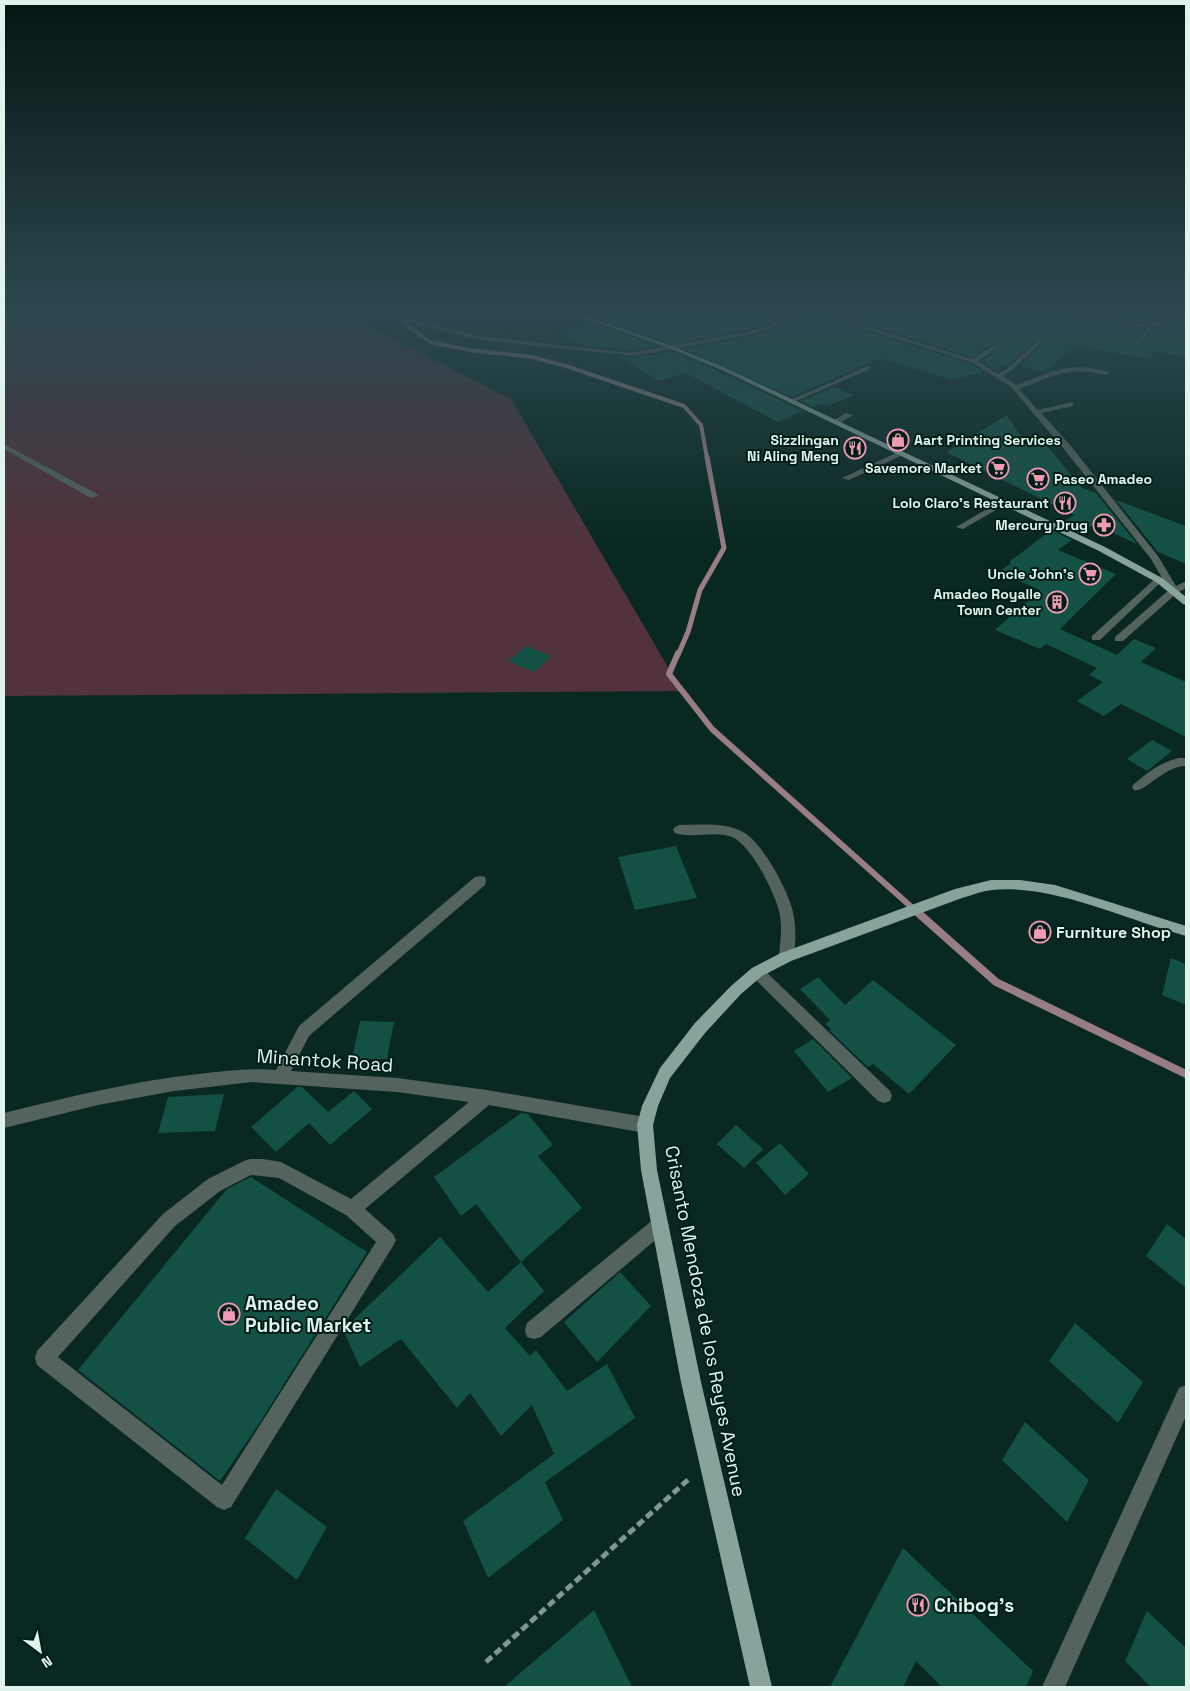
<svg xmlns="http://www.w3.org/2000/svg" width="1190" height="1691" font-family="'Space Grotesk',sans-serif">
	<rect width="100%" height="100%" fill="#082821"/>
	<path fill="#52323c" d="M4 308H332L511 399 682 691 4 696Z"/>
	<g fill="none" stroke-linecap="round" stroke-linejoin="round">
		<path stroke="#987d85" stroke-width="4" d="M385 308 430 342 469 350 532 357 566 366 684 406 701 425 707 458"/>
		<path stroke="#987d85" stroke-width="5" d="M678 655 688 632 700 590 724 548 707 457"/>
		<path stroke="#987d85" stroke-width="6" d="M678 653 669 674 712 729 917 912"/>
		<path stroke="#987d85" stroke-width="8" d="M916 911 996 982 1186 1074"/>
	</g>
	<g fill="#135144">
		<path d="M587 308H800L767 324 746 330 671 344 600 319 606 316Z"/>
		<path d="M813 308H833L851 323 864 331 970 364 983 372 952 380 880 358 792 397 684 349 749 337 773 330Z"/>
		<path d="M844 308H1048L1050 310 1144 329 1136 339 1141 343 1155 329 1180 317 1186 319V357L1154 351 1149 359 1076 346 1044 372 1020 366 1044 342V338L1039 337 1009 364 993 369 981 361 996 351 995 345H990L972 357 870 325Z"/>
		<path d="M1070 308H1150L1169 314 1148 323Z"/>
		<path d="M590 322 657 346 635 350 587 346 557 333Z"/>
		<path d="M671 351 723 373 803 411 778 422 686 373 660 381 635 367 639 366 612 355 635 358Z"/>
		<path d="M834 387 854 395 828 406 821 404 813 407 801 401Z"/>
		<path d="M1007 415 1027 446H1047L1082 488 1096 493 1137 544 1094 524 1081 534 1060 524 1074 515 946 452Z"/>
		<path d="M1116 500 1186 526V564L1158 552Z"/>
		<path d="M1051 530 1072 540 1058 550 1116 574 1060 629 1117 655 1134 639 1156 648 1141 662 1186 682V737L1121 704 1104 716 1077 701 1103 682 1089 675 1097 668 1046 644 1040 649 995 630 1040 590 999 572 1011 563 1009 562Z"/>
		<path d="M526 646 552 656 534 672 508 661Z"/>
		<path d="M1152 740 1172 751 1147 771 1127 759Z"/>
		<path d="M676 846 697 898 635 910 618 857Z"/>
		<path d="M1171 958 1186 964V1005L1162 995Z"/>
		<path d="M818 977 845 1005 873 980 956 1045 909 1094 873 1064 868 1067 829 1030 831 1029 825 1024 830 1020 800 989Z"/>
		<path d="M360 1021 394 1022 387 1059H352Z"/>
		<path d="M813 1039 852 1078 828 1092 794 1051Z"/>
		<path d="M297 1087H302L328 1112 354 1091 372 1109 330 1145 309 1123 276 1152 251 1127Z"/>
		<path d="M224 1094 215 1131 158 1133 168 1097Z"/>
		<path d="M521 1113 528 1114 553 1145 538 1156 582 1208 521 1262 476 1204 461 1216 434 1177Z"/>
		<path d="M736 1125 763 1149 744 1168 717 1144Z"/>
		<path d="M780 1143 809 1174 785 1195 756 1163Z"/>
		<path d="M251 1177 367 1252 257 1427 220 1481 78 1370 227 1189Z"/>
		<path d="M1167 1224 1186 1239V1288L1146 1256Z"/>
		<path d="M440 1237 488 1292 521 1262 544 1291 505 1328 530 1356 536 1350 567 1391 607 1364 635 1418 545 1482 563 1520 488 1578 463 1521 554 1454 532 1405 501 1436 470 1393 457 1408 401 1339 360 1367 343 1330Z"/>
		<path d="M620 1272 651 1306 597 1362 564 1322Z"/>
		<path d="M1075 1323 1143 1382 1118 1423 1049 1361Z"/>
		<path d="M1025 1422 1089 1480 1067 1522 1002 1460Z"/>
		<path d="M276 1489 327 1527 297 1580 245 1538Z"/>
		<path d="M903 1548 1033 1671 1026 1687H942L916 1661 903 1687H830Z"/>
		<path d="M594 1610 632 1687H504Z"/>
		<path d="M1147 1611 1186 1648V1687H1151L1125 1661Z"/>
	</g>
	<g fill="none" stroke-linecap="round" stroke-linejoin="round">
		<path stroke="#7f9791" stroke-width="5" stroke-dasharray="8 4" stroke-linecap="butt" d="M486 1662 690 1478"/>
		<g fill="#55635e" fill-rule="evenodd">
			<path d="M52 308H62L4 323V319Z"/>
			<path d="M189 308H305L302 310 232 312 192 310Z"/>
			<path d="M334 308H356L373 310 480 336 622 352H635L746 332 768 326 804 308H811L772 328 749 335 635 356 480 340 391 318Z"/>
			<path d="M835 308H841L856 320 869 327 972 359 991 347H995V349L978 361 998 374 1008 368 1039 339H1043V341L1012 370 1003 376 1016 385C1055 371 1067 361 1109 372V374L1107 375C1065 366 1057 375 1019 389L1038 410 1073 402V406L1041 413 1070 445 1158 556 1176 586 1186 581V588L1177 593 1123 641H1115V637L1169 590 1163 580 1100 640H1092V636L1156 578H1162L1151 559 1064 449 1010 386 971 362 865 329 852 322Z"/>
			<path d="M1050 308H1061L1148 325 1177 313 1183 308H1186V311L1181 315 1154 327 1141 341 1138 339 1147 328Z"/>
			<path d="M868 366 870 367V369L794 402 788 401Z"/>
			<path d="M846 413 853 415 838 424 831 422Z"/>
			<path d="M4 444 97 494 98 496 91 498 4 449Z"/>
			<path d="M898 452 905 454 849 480 842 478Z"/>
			<path d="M1001 501 1008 503 963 529 956 527Z"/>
			<path d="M1179 758H1186V766C1164 766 1145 793 1134 790L1132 787 1134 784C1148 772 1161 762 1179 758Z"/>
			<path d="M679 825C699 825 725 822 743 832 763 843 788 890 793 912 796 925 797 949 791 961L786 963 781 961 779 957C780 942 783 926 779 911 774 891 751 845 732 837 714 830 693 839 675 833L673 830 675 827Z"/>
			<path d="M480 876 485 877 486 881 485 885 309 1036 291 1071 397 1078 487 1090 645 1117 651 1120 653 1125 651 1130 645 1133 489 1105 365 1209 393 1234 396 1240 393 1246 231 1507 224 1510 217 1507 37 1365 35 1358 37 1351 163 1214 208 1179 244 1161 250 1159H263L281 1162 351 1199 469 1102 397 1092 252 1082 174 1091 98 1105 4 1128V1113C68 1097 133 1081 199 1074 225 1071 250 1068 276 1070L299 1026 475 877ZM251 1175 279 1178 346 1215 376 1242 222 1485 58 1357 175 1226 220 1191Z"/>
			<path d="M757 966 762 968 890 1091 892 1096 890 1101 884 1103 878 1101 752 976 750 972 752 968Z"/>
			<path d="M660 1216 666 1219 669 1225 666 1231 541 1337 534 1339 527 1337 525 1330 527 1323 654 1219Z"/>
			<path d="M1186 1385V1416L1065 1687H1042L1179 1388Z"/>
		</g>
		<g fill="#87a39b" fill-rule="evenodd">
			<path d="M556 308H564L675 347 728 369 1105 547 1162 578 1186 597V605L1183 604 1156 582 1099 551 724 371 671 349Z"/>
			<path d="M1152 308H1162L1186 313V317Z"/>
			<path d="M991 880H1020L1055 885 1186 926V936C1126 920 1054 884 992 890 982 891 972 895 962 898L791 961 762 976 741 994 705 1033 670 1078 658 1106 653 1125 657 1170 701 1382 772 1687H750L681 1382 641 1170 637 1125 642 1106 660 1068 695 1023 731 986 752 968 781 953 955 889Z"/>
		</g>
	</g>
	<linearGradient id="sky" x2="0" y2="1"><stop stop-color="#041612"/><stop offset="0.57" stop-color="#2c484e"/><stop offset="1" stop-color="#2c484e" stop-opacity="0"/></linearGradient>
	<rect width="1190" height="545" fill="url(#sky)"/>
	<defs>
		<g id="shop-ring" transform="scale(1.125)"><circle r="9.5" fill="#001f18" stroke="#f19ab4" stroke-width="1.5"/><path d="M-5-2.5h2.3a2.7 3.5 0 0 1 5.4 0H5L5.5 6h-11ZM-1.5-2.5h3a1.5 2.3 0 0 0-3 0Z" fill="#f19ab4"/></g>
		<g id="restaurant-ring" transform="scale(1.125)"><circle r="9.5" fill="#001f18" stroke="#f19ab4" stroke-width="1.5"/><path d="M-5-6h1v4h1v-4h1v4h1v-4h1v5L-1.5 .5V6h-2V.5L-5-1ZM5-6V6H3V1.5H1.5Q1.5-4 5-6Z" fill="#f19ab4"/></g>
		<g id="supermarket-ring" transform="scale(1.125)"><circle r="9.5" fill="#001f18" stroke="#f19ab4" stroke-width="1.5"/><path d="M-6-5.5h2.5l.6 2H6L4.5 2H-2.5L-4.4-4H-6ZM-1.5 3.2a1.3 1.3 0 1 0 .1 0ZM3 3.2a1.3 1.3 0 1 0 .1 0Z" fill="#f19ab4"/></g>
		<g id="pharmacy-ring" transform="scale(1.125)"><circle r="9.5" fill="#001f18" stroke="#f19ab4" stroke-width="1.5"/><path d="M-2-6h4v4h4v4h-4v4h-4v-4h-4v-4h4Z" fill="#f19ab4"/></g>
		<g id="building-ring" transform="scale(1.125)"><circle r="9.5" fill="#001f18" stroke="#f19ab4" stroke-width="1.5"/><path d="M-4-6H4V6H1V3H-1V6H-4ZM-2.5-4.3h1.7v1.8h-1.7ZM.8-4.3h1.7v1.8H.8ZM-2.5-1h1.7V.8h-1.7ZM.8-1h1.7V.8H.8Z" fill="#f19ab4"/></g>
	</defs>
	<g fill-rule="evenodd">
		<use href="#shop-ring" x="898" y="440"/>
		<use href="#restaurant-ring" x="855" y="448"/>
		<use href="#supermarket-ring" x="998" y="468"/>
		<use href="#supermarket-ring" x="1038" y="479"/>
		<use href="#restaurant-ring" x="1065" y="503"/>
		<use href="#pharmacy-ring" x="1104" y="525"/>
		<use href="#supermarket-ring" x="1090" y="574"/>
		<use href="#building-ring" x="1057" y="602"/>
		<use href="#shop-ring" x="1040" y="932"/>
		<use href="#shop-ring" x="229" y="1314"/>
		<use href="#restaurant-ring" x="918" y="1605"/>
	</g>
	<g text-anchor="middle" stroke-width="4" stroke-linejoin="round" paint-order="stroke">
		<g font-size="14" font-weight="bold" fill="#e1f3ed" stroke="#001f18" text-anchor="end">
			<text x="839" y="445">Sizzlingan<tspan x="839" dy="16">Ni Aling Meng</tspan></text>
			<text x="914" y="445" text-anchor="start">Aart Printing Services</text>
			<text x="982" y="473">Savemore Market</text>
			<text x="1054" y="484" text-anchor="start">Paseo Amadeo</text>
			<text x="1049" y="508">Lolo Claro's Restaurant</text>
			<text x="1088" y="530">Mercury Drug</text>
			<text x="1074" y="579">Uncle John's</text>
			<text x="1041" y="599">Amadeo Royalle<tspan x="1041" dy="16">Town Center</tspan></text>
		</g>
		<g font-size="16" font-weight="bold" fill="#e1f3ed" stroke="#001f18" text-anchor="start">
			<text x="1056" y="938">Furniture Shop</text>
		</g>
		<g font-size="19" fill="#e1f3ed" stroke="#001f18">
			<text transform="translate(325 1060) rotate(4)" y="7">Minantok Road</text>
			<text transform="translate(706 1321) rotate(79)" y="7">Crisanto Mendoza de los Reyes Avenue</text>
		</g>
		<g font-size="19" font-weight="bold" fill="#e1f3ed" stroke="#001f18" text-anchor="start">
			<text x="245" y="1310">Amadeo<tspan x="245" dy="22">Public Market</tspan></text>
			<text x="934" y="1612">Chibog's</text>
		</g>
	</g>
	<rect width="1190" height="1691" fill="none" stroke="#e1f3ed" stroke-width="10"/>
	<g transform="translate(40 1651) rotate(148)" stroke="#001f18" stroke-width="4" paint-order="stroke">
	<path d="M0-4L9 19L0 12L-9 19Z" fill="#e1f3ed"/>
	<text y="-8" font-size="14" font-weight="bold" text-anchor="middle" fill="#e1f3ed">N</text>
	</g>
</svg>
